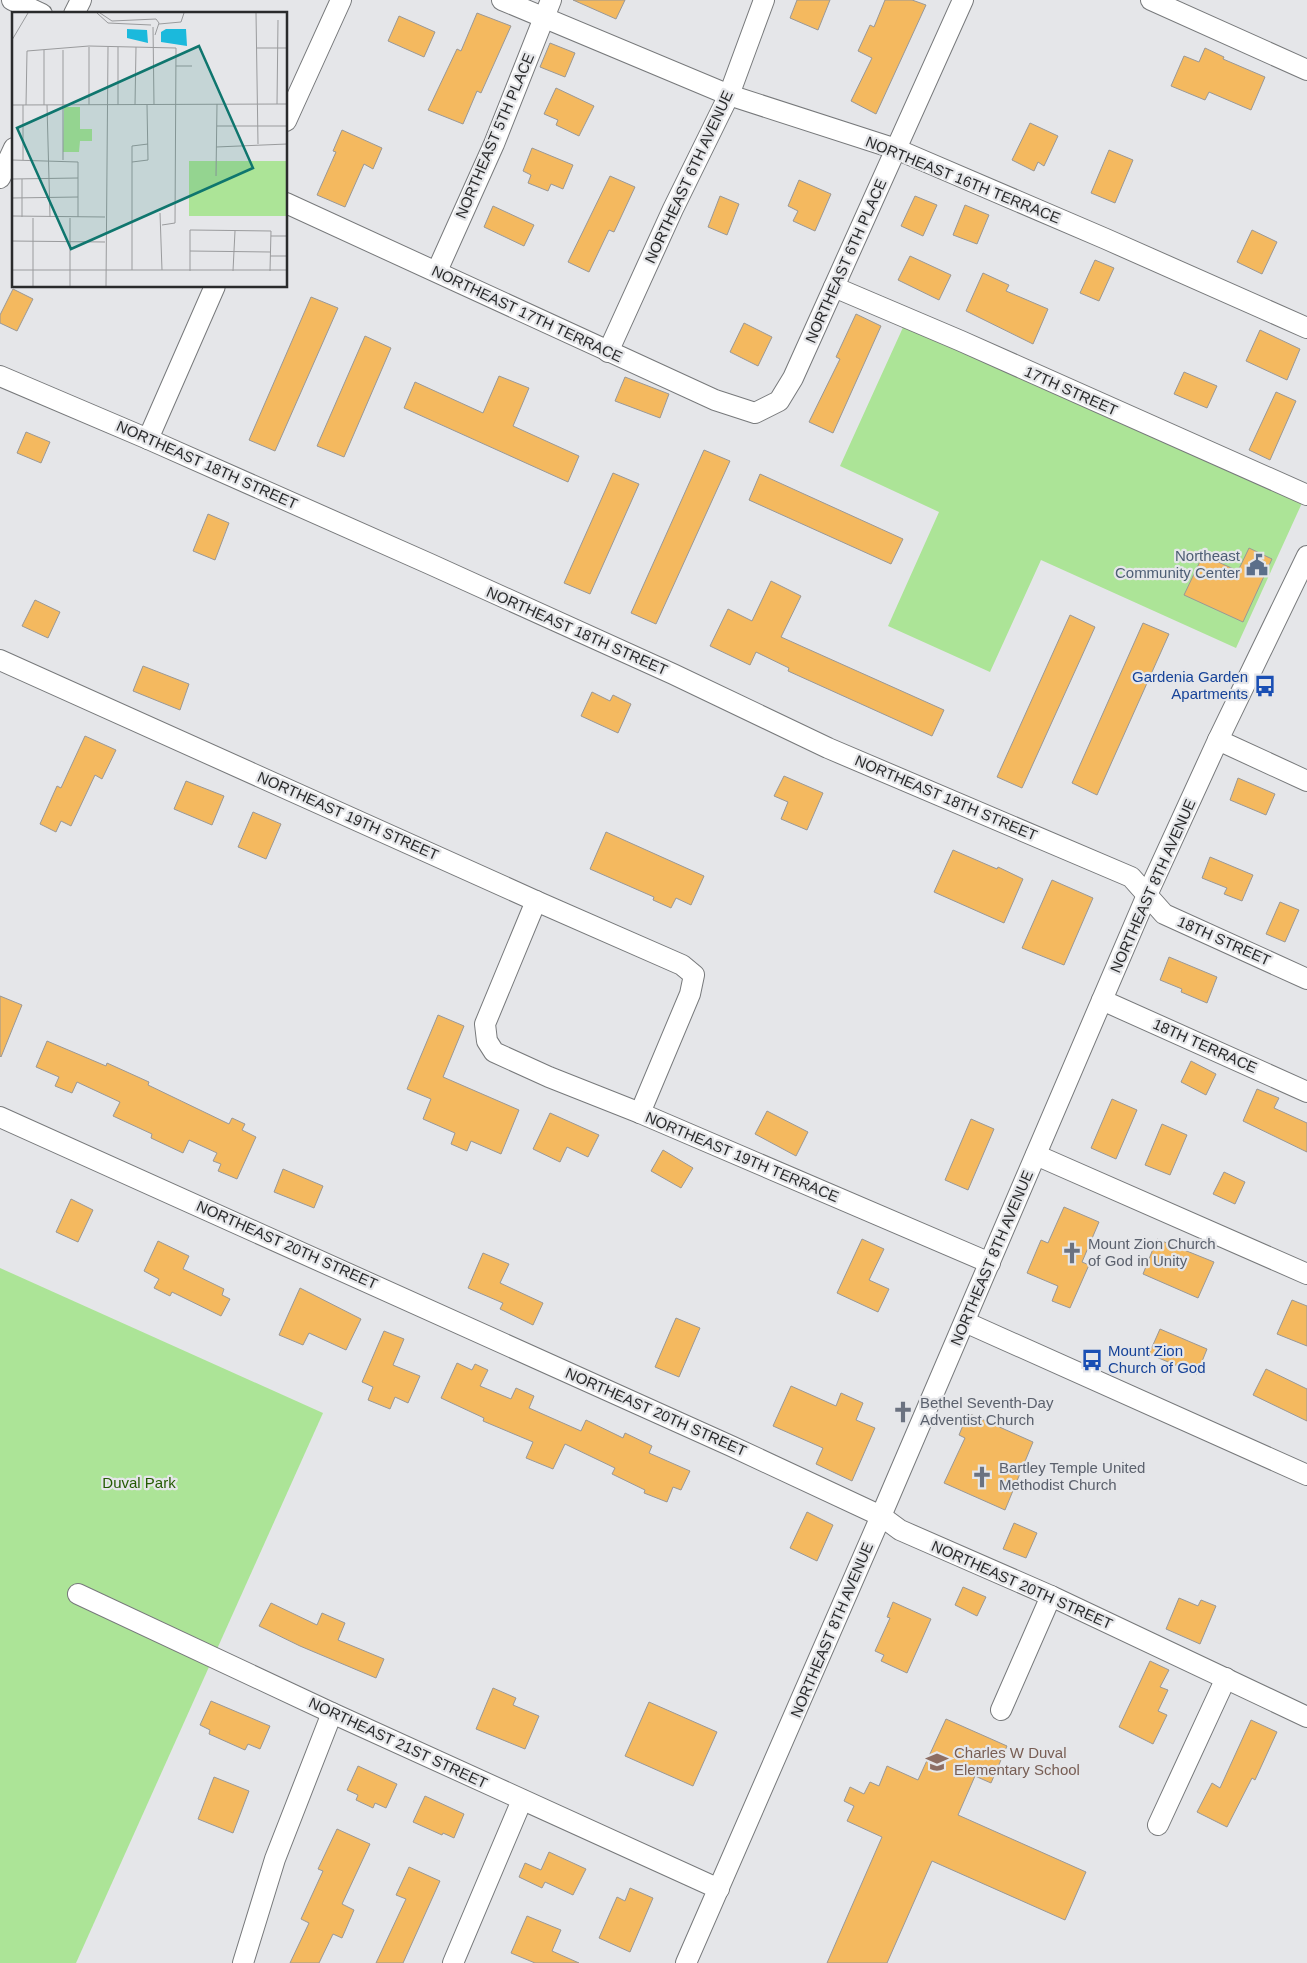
<svg xmlns="http://www.w3.org/2000/svg" width="1307" height="1963" font-family="Arial,sans-serif">
	<rect width="100%" height="100%" fill="#e5e6e9"/>
	<g fill="#ace497">
		<path d="M905 323 1302 503 1236 648 1041 560 990 672 888 626 939 512 840 466Z"/>
		<path d="M0 1268 323 1413 76 1963H0Z"/>
	</g>
	<g fill="#f4b95f" stroke="#9a9896">
		<path d="M573 0H625L616 19Z"/>
		<path d="M797 0H830L818 30 790 18Z"/>
		<path d="M885 0H912L926 5 876 114 851 101 872 58 858 51 870 25 874 27Z"/>
		<path d="M477 13 511 26 481 93 477 91 463 124 428 110 457 49 461 51Z"/>
		<path d="M399 16 435 32 424 57 388 41Z"/>
		<path d="M550 43 575 53 565 77 540 67Z"/>
		<path d="M1205 48 1224 57 1223 59 1265 77 1251 110 1209 92 1205 100 1171 86 1184 56 1199 62Z"/>
		<path d="M556 88 594 106 579 136 556 125 558 120 544 114Z"/>
		<path d="M1030 123 1058 136 1044 166 1038 162 1034 171 1012 160Z"/>
		<path d="M342 130 382 148 373 169 364 164 345 207 317 195 336 152 333 151Z"/>
		<path d="M532 148 573 165 563 189 551 184 548 191 528 183 531 175 523 171Z"/>
		<path d="M1109 150 1133 160 1115 203 1091 193Z"/>
		<path d="M610 176 635 187 614 232 609 230 589 272 568 262Z"/>
		<path d="M799 180 831 194 815 231 793 221 798 211 788 206Z"/>
		<path d="M720 196 739 204 727 235 708 227Z"/>
		<path d="M915 196 937 205 923 236 901 226Z"/>
		<path d="M965 205 989 215 977 244 953 235Z"/>
		<path d="M493 206 534 225 524 246 484 227Z"/>
		<path d="M1252 230 1277 242 1262 274 1237 262Z"/>
		<path d="M910 256 951 275 939 300 898 280Z"/>
		<path d="M1095 260 1114 268 1099 301 1080 293Z"/>
		<path d="M983 273 1009 285 1006 291 1048 309 1033 344 966 311Z"/>
		<path d="M13 289 33 299 17 331 0 323V315Z"/>
		<path d="M311 297 338 308 275 451 249 440Z"/>
		<path d="M856 314 881 326 833 433 809 422 840 359 836 357Z"/>
		<path d="M744 323 772 337 758 366 730 352Z"/>
		<path d="M1260 330 1300 349 1287 380 1246 361Z"/>
		<path d="M365 336 391 348 344 457 317 446Z"/>
		<path d="M1184 372 1217 386 1207 408 1174 394Z"/>
		<path d="M499 376 529 388 513 426 579 456 568 482 404 408 415 382 483 413Z"/>
		<path d="M625 377 669 394 660 418 615 401Z"/>
		<path d="M1276 392 1296 401 1270 460 1249 450Z"/>
		<path d="M26 432 50 442 41 463 17 453Z"/>
		<path d="M704 450 730 461 656 624 631 613Z"/>
		<path d="M613 473 639 484 590 594 564 583Z"/>
		<path d="M760 474 903 539 891 564 749 500Z"/>
		<path d="M208 514 229 523 215 560 193 551Z"/>
		<path d="M1249 548 1272 559 1243 622 1184 595 1203 555 1238 571Z"/>
		<path d="M771 581 801 596 781 637 944 710 932 736 788 671 789 668 756 652 750 665 710 646 728 609 752 621Z"/>
		<path d="M35 600 60 612 48 638 22 626Z"/>
		<path d="M1070 615 1095 627 1022 788 997 777Z"/>
		<path d="M1143 623 1169 634 1097 795 1072 783Z"/>
		<path d="M143 666 189 684 180 710 133 691Z"/>
		<path d="M592 692 610 701 613 695 631 704 618 733 581 716Z"/>
		<path d="M85 736 116 750 102 779 95 775 71 826 61 821 56 832 40 824 57 786 61 788Z"/>
		<path d="M784 776 823 793 807 830 781 819 788 802 774 796Z"/>
		<path d="M1238 778 1275 794 1266 815 1230 800Z"/>
		<path d="M186 781 224 796 212 825 174 809Z"/>
		<path d="M253 812 281 824 266 859 238 847Z"/>
		<path d="M606 832 704 876 691 905 676 898 671 908 653 900 654 897 590 869Z"/>
		<path d="M953 850 997 869 998 867 1023 879 1004 923 934 892Z"/>
		<path d="M1210 857 1253 875 1242 901 1224 894 1227 888 1202 878Z"/>
		<path d="M1052 880 1093 898 1064 965 1022 948Z"/>
		<path d="M1280 902 1299 910 1285 942 1266 934Z"/>
		<path d="M1169 957 1217 977 1207 1003 1181 992 1182 989 1160 980Z"/>
		<path d="M0 996 22 1005 1 1057 0 1056Z"/>
		<path d="M438 1015 464 1026 443 1077 519 1110 501 1154 471 1141 467 1151 451 1144 455 1133 423 1119 431 1099 407 1089Z"/>
		<path d="M47 1041 106 1066 107 1063 149 1082 148 1085 229 1124 232 1118 245 1124 242 1130 256 1137 237 1179 218 1171 221 1164 213 1161 217 1153 189 1140 183 1153 151 1138 152 1134 113 1116 120 1102 77 1082 72 1093 55 1086 59 1077 36 1067Z"/>
		<path d="M1191 1061 1216 1074 1206 1095 1181 1082Z"/>
		<path d="M1257 1089 1279 1098 1274 1108 1307 1123V1152L1243 1121Z"/>
		<path d="M1112 1099 1137 1110 1116 1159 1091 1148Z"/>
		<path d="M767 1111 808 1132 796 1156 755 1134Z"/>
		<path d="M550 1113 599 1135 588 1157 567 1147 560 1162 533 1149Z"/>
		<path d="M971 1119 994 1129 968 1190 945 1180Z"/>
		<path d="M1162 1124 1187 1135 1170 1175 1145 1165Z"/>
		<path d="M663 1150 693 1168 681 1188 651 1171Z"/>
		<path d="M283 1169 323 1186 314 1208 274 1192Z"/>
		<path d="M1224 1172 1245 1182 1235 1204 1213 1194Z"/>
		<path d="M71 1199 93 1210 78 1242 56 1232Z"/>
		<path d="M1064 1207 1099 1222 1082 1262 1089 1265 1070 1308 1052 1301 1058 1286 1027 1273 1041 1240 1048 1243Z"/>
		<path d="M862 1239 884 1249 869 1280 889 1289 878 1312 837 1293Z"/>
		<path d="M1157 1239 1214 1262 1198 1298 1143 1274Z"/>
		<path d="M158 1241 189 1256 183 1269 224 1289 222 1295 230 1299 221 1316 172 1292 170 1296 154 1288 159 1279 144 1271Z"/>
		<path d="M483 1253 509 1264 500 1283 543 1303 533 1325 500 1309 503 1303 468 1288Z"/>
		<path d="M300 1288 361 1319 346 1350 309 1333 303 1345 279 1335Z"/>
		<path d="M1292 1300 1307 1306V1346L1277 1334Z"/>
		<path d="M676 1318 700 1328 679 1377 655 1367Z"/>
		<path d="M1160 1329 1207 1349 1197 1374 1149 1354Z"/>
		<path d="M384 1331 404 1339 393 1365 420 1376 408 1403 395 1397 390 1409 368 1400 373 1387 362 1382Z"/>
		<path d="M457 1363 472 1370 475 1364 488 1370 480 1386 511 1399 516 1388 534 1396 529 1408 581 1431 586 1420 623 1438 625 1433 652 1446 649 1453 690 1471 681 1490 673 1487 667 1502 644 1493 645 1490 612 1474 615 1468 565 1444 553 1469 526 1458 533 1442 483 1421 484 1418 441 1398Z"/>
		<path d="M1266 1369 1307 1389V1421L1253 1395Z"/>
		<path d="M791 1386 836 1406 841 1393 863 1403 856 1420 875 1428 852 1481 816 1464 823 1448 773 1426Z"/>
		<path d="M968 1413 1033 1442 1005 1510 944 1483 965 1438 959 1435Z"/>
		<path d="M807 1512 833 1525 817 1561 790 1548Z"/>
		<path d="M1014 1523 1037 1533 1026 1558 1003 1549Z"/>
		<path d="M963 1587 986 1597 977 1616 955 1605Z"/>
		<path d="M1179 1598 1198 1606 1201 1600 1216 1606 1200 1644 1166 1629Z"/>
		<path d="M893 1602 931 1619 907 1673 881 1661 884 1655 875 1651 890 1618 887 1617Z"/>
		<path d="M271 1603 317 1625 322 1613 345 1623 338 1640 384 1659 376 1678 300 1646 259 1626Z"/>
		<path d="M1150 1661 1169 1670 1160 1687 1168 1690 1158 1711 1167 1715 1153 1744 1119 1727Z"/>
		<path d="M493 1688 516 1698 513 1705 539 1716 525 1749 476 1729Z"/>
		<path d="M211 1701 270 1726 260 1749 248 1744 245 1750 209 1734 210 1730 200 1725Z"/>
		<path d="M649 1702 717 1732 693 1786 625 1756Z"/>
		<path d="M946 1719 1007 1746 991 1783 975 1776 958 1815 1086 1872 1065 1920 932 1861 887 1963H827L882 1837 847 1821 854 1806 844 1801 850 1787 864 1794 870 1782 879 1786 887 1766 918 1780Z"/>
		<path d="M1251 1720 1277 1732 1255 1780 1252 1778 1227 1827 1197 1812 1212 1783 1220 1788Z"/>
		<path d="M358 1766 397 1784 386 1808 375 1803 373 1808 356 1800 358 1795 347 1790Z"/>
		<path d="M214 1777 249 1791 233 1833 198 1819Z"/>
		<path d="M425 1796 464 1814 454 1838 443 1833 442 1835 413 1822Z"/>
		<path d="M337 1829 370 1844 342 1904 354 1910 342 1938 333 1934 319 1963H290L309 1923 301 1919 323 1871 318 1869Z"/>
		<path d="M549 1852 586 1869 573 1895 545 1882 542 1888 519 1877 525 1863 541 1870Z"/>
		<path d="M409 1867 440 1881 403 1963H376L406 1899 396 1895Z"/>
		<path d="M630 1888 653 1898 630 1952 599 1938 617 1897 625 1901Z"/>
		<path d="M527 1916 561 1930 552 1951 579 1963H535L511 1953Z"/>
	</g>
	<g fill="none" stroke-linecap="round" stroke-linejoin="round">
		<g stroke="#77797b" stroke-width="22">
			<g id="minor">
				<path d="M12 0 42 14"/>
				<path d="M502 0 729 95 896 149 1106 239 1307 328"/>
				<path d="M1151 0 1307 70"/>
				<path d="M74 14 81 0"/>
				<path d="M286 121 341 0"/>
				<path d="M0 178 14 148"/>
				<path d="M286 203 715 400 755 413 779 401 793 378 963 0"/>
				<path d="M437 271 494 144 551 0"/>
				<path d="M834 287 961 341 1307 495"/>
				<path d="M608 352 673 209 729 95 764 0"/>
				<path d="M0 376 148 439 430 564 673 674 828 748 1131 877 1164 914 1307 979"/>
				<path d="M148 439 215 286"/>
				<path d="M0 660 536 901 682 965 694 975 690 994 640 1113"/>
				<path d="M1218 740 1307 781"/>
				<path d="M536 901 485 1024 487 1041 494 1052 549 1077 640 1113 990 1263"/>
				<path d="M1102 1000 1307 1092"/>
				<path d="M0 1117 731 1446 881 1516 900 1530 1051 1596 1307 1717"/>
				<path d="M1036 1155 1307 1274"/>
				<path d="M965 1322 1307 1475"/>
				<path d="M78 1594 332 1713 719 1889"/>
				<path d="M1001 1710 1051 1596"/>
				<path d="M1158 1825 1226 1678"/>
				<path d="M243 1963 275 1859 332 1713"/>
				<path d="M453 1963 522 1800"/>
				<path d="M686 1963 881 1516 1147 895 1218 740 1307 556"/>
			</g>
		</g>
		<use href="#minor" stroke="#fff" stroke-width="20"/>
	</g>
	<defs>
		<g id="civic-bare" transform="scale(1.725)"><path d="M-.6-6.5H3V-4.5H.6V-3L4-1V1h2V6H-6V1h2V-1L-.6-3ZM-1.2 2.5V6h2.4V2.5Z" fill="#5c6f8a" stroke="#e5e6e9" stroke-width="2.5" paint-order="stroke"/></g>
		<g id="bus-bare" transform="scale(1.725)"><path d="M-5-6H5V4H4V6H2V4H-2V6H-4V4H-5ZM-3.5-4V0h7V-4ZM-3.5 1.2v1.5H-2V1.2ZM2 1.2v1.5H3.5V1.2Z" fill="#1a4fb4" stroke="#e5e6e9" stroke-width="2.5" paint-order="stroke"/></g>
		<g id="church-bare" transform="scale(1.725)"><path d="M-1.2-6h2.4v3.5h3.3v2.4h-3.3V6h-2.4V-.1h-3.3v-2.4h3.3Z" fill="#6b7280" stroke="#e5e6e9" stroke-width="2.5" paint-order="stroke"/></g>
		<g id="school-bare" transform="scale(1.725)"><path d="M0-5L7-2L0 1L-7-2ZM-4 1L0 2.5L4 1V4Q0 6-4 4Z" fill="#8d6e63" stroke="#e5e6e9" stroke-width="2.5" paint-order="stroke"/></g>
	</defs>
	<g fill-rule="evenodd">
		<use href="#civic-bare" x="1257" y="565"/>
		<use href="#bus-bare" x="1265" y="686"/>
		<use href="#church-bare" x="1072" y="1253"/>
		<use href="#bus-bare" x="1092" y="1360"/>
		<use href="#church-bare" x="903" y="1412"/>
		<use href="#church-bare" x="982" y="1477"/>
		<use href="#school-bare" x="937" y="1762"/>
	</g>
	<g text-anchor="middle" stroke-width="4.5" stroke-linejoin="round" paint-order="stroke">
		<g font-size="15" fill="#2a2b2c" stroke="#e5e6e9">
			<text transform="translate(495 136) rotate(-67)" y="5">NORTHEAST 5TH PLACE</text>
			<text transform="translate(689 177) rotate(-65)" y="5">NORTHEAST 6TH AVENUE</text>
			<text transform="translate(963 180) rotate(22)" y="5">NORTHEAST 16TH TERRACE</text>
			<text transform="translate(846 261) rotate(-66)" y="5">NORTHEAST 6TH PLACE</text>
			<text transform="translate(527 314) rotate(25)" y="5">NORTHEAST 17TH TERRACE</text>
			<text transform="translate(1071 391) rotate(24)" y="5">17TH STREET</text>
			<text transform="translate(207 465) rotate(24)" y="5">NORTHEAST 18TH STREET</text>
			<text transform="translate(577 631) rotate(24)" y="5">NORTHEAST 18TH STREET</text>
			<text transform="translate(946 798) rotate(23)" y="5">NORTHEAST 18TH STREET</text>
			<text transform="translate(348 816) rotate(24)" y="5">NORTHEAST 19TH STREET</text>
			<text transform="translate(1153 886) rotate(-66)" y="5">NORTHEAST 8TH AVENUE</text>
			<text transform="translate(1224 941) rotate(24)" y="5">18TH STREET</text>
			<text transform="translate(1205 1046) rotate(24)" y="5">18TH TERRACE</text>
			<text transform="translate(742 1157) rotate(23)" y="5">NORTHEAST 19TH TERRACE</text>
			<text transform="translate(287 1245) rotate(24)" y="5">NORTHEAST 20TH STREET</text>
			<text transform="translate(992 1258) rotate(-67)" y="5">NORTHEAST 8TH AVENUE</text>
			<text transform="translate(656 1412) rotate(24)" y="5">NORTHEAST 20TH STREET</text>
			<text transform="translate(1022 1585) rotate(24)" y="5">NORTHEAST 20TH STREET</text>
			<text transform="translate(832 1630) rotate(-67)" y="5">NORTHEAST 8TH AVENUE</text>
			<text transform="translate(398 1743) rotate(25)" y="5">NORTHEAST 21ST STREET</text>
		</g>
		<g font-size="15" fill="#4e5e75" stroke="#e5e6e9" text-anchor="end">
			<text x="1240" y="561">Northeast<tspan x="1240" dy="17">Community Center</tspan></text>
		</g>
		<g font-size="15" fill="#164399" stroke="#e5e6e9" text-anchor="end">
			<text x="1248" y="682">Gardenia Garden<tspan x="1248" dy="17">Apartments</tspan></text>
			<text x="1108" y="1356" text-anchor="start">Mount Zion<tspan x="1108" dy="17">Church of God</tspan></text>
		</g>
		<g font-size="15" fill="#5b616d" stroke="#e5e6e9" text-anchor="start">
			<text x="1088" y="1249">Mount Zion Church<tspan x="1088" dy="17">of God in Unity</tspan></text>
			<text x="920" y="1408">Bethel Seventh-Day<tspan x="920" dy="17">Adventist Church</tspan></text>
			<text x="999" y="1473">Bartley Temple United<tspan x="999" dy="17">Methodist Church</tspan></text>
		</g>
		<g font-size="15" fill="#245b02" stroke="#e5e6e9">
			<text x="139" y="1488">Duval Park</text>
		</g>
		<g font-size="15" fill="#785e54" stroke="#e5e6e9" text-anchor="start">
			<text x="954" y="1758">Charles W Duval<tspan x="954" dy="17">Elementary School</tspan></text>
		</g>
	</g>
	<g transform="translate(12 12)">
		<rect width="275" height="275" fill="#e5e6e9"/>
		<path d="M52 95H68V117H80V129H68L67 140H51ZM177 149H275V204H177Z" fill="#ace497"/>
		<path d="M115 17 135 18 136 31 115 26ZM154 17H174L175 34 149 30V20Z" fill="#1bb9dc"/>
		<path fill="none" stroke="#9a9b9d" stroke-width="1" d="M85 1 96 11 139 13M88 1 100 9 144 7 147 11 143 23M244 1 246 132M147 12 169 10 172 1M141 15 142 93M0 28 16 1M245 36H275M32 38V93M51 38V148M164 54H180M265 92 266 8M0 93 275 92M11 93V148M14 93 15 39 77 34 164 36 163 211 150 213M35 93 38 205M77 93V35M106 93V35M123 93 124 35M205 114H275M204 135 275 132M0 148 66 150V205M120 150 136 148 135 93M204 164 205 92M0 167 66 166M0 186 66 185M148 201 150 258M0 204 93 205M10 205V167M259 224H275M0 229 93 230M178 239 258 240M258 244H275M0 258H275M120 258V134L136 132M178 259V218H180L259 219 258 259M221 259 223 219M21 274V206M58 274V206M94 274 96 35"/>
		<path fill="#0f766e" fill-opacity="0.15" stroke="#0f766e" stroke-width="2.5" d="M187 34 241 156 59 237 5 116Z"/>
		<rect width="275" height="275" fill="none" stroke="#2a2b2c" stroke-width="2.5"/>
	</g>
</svg>
